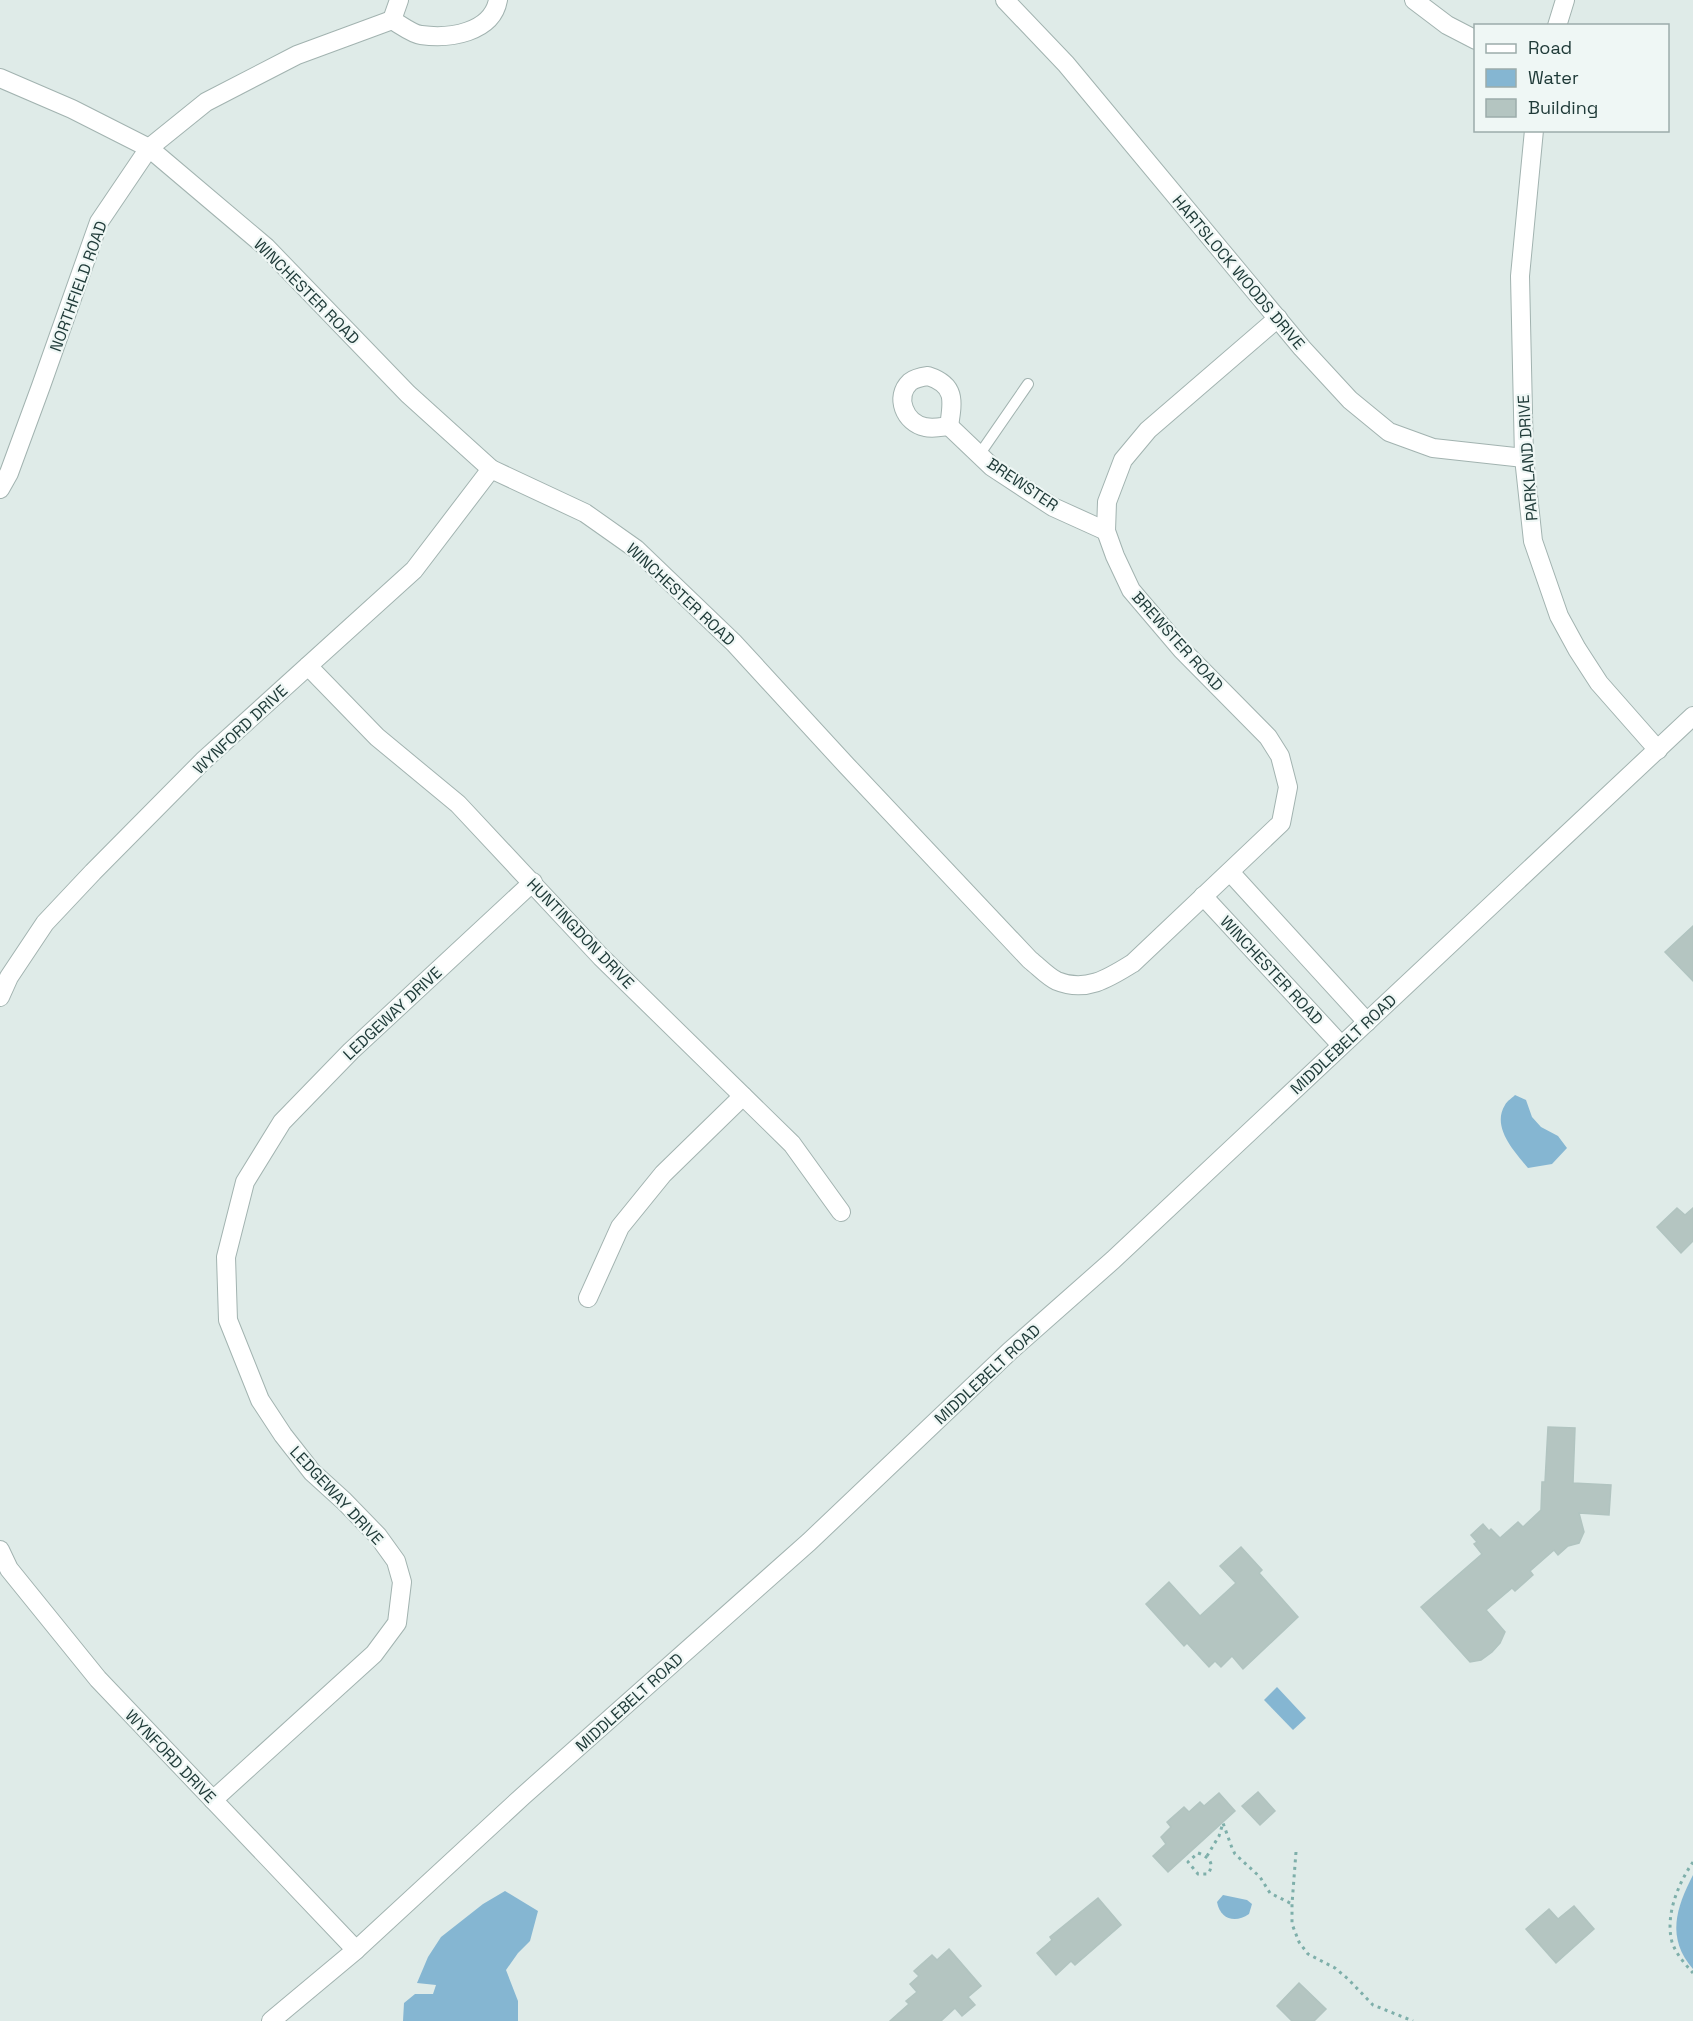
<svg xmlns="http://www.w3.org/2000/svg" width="1693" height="2021" font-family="'Space Grotesk',sans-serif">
	<rect width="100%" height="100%" fill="#dfebe8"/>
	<g fill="#85b6d2">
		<path d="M1515 1095 1526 1100 1532 1117 1541 1127 1558 1136 1567 1148 1552 1164 1528 1168C1515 1152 1491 1127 1505 1105 1507 1101 1512 1098 1515 1095Z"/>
		<path d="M1277 1687 1306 1718 1293 1730 1264 1700Z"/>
		<path d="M1693 1875V1969C1666 1938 1676 1908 1693 1875Z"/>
		<path d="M505 1891 538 1911 530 1941 518 1953 506 1970 518 2001V2021H403L404 2003 415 1994H433L436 1985 417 1983 428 1957 441 1937 483 1904Z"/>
		<path d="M1223 1895 1247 1900 1252 1904 1249 1914C1235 1924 1220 1919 1217 1902Z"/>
	</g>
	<g fill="#b4c5c1" stroke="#b1c4c0" stroke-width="1.5">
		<path d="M1693 926V981L1665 952Z"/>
		<path d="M1677 1208 1685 1215 1693 1208V1241L1681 1253 1657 1227Z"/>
		<path d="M1548 1427 1575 1428 1573 1483 1611 1485 1609 1515 1579 1513 1584 1532 1579 1543 1568 1546 1558 1555 1554 1550 1530 1571 1533 1575 1515 1591 1512 1588 1486 1610 1505 1632 1500 1643 1492 1652 1481 1660 1470 1662 1421 1607 1482 1554 1474 1544 1477 1542 1471 1535 1483 1524 1489 1531 1491 1529 1500 1538 1518 1522 1523 1527 1541 1510 1542 1482H1545Z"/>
		<path d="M1241 1547 1262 1570 1259 1573 1298 1617 1243 1669 1232 1656 1221 1667 1215 1661 1209 1667 1187 1643 1184 1646 1146 1604 1169 1582 1200 1616 1236 1583 1220 1566Z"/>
		<path d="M1258 1792 1275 1811 1260 1825 1242 1806Z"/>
		<path d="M1219 1793 1235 1811 1168 1872 1153 1856 1166 1844 1161 1837 1171 1827 1167 1822 1184 1807 1189 1812 1200 1802 1204 1806Z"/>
		<path d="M1098 1898 1121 1925 1075 1965 1071 1961 1056 1975 1037 1953 1052 1940 1050 1937Z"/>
		<path d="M1574 1906 1594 1929 1556 1963 1526 1929 1549 1909 1558 1919Z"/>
		<path d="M949 1949 981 1986 968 1997 975 2005 962 2016 955 2008 941 2021H890L909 2004 906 2001 917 1992 910 1984 919 1976 914 1971 932 1955 937 1960Z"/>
		<path d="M1299 1983 1326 2009 1314 2021H1292L1277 2006Z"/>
	</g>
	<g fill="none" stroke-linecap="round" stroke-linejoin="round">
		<g stroke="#a2b3b0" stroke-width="12">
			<path id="service" d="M979 455 1028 384"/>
		</g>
		<g stroke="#a2b3b0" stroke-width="20">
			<g id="minor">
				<path d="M1005 0 1066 64 1302 348 1350 400 1389 432 1433 448 1524 458"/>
				<path d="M1414 0 1447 25 1476 40"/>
				<path d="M392 20 399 0"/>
				<path d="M1557 26 1565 0"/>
				<path d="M0 78 72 109 149 148 266 247 408 394 491 469 585 513 636 549 734 643 847 766 1030 960C1038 966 1048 977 1057 981 1086 993 1109 978 1133 963L1281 823 1288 787 1280 756 1268 737 1182 650 1131 590 1115 556 1106 531 1107 502 1123 460 1148 430 1278 318"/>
				<path d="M1534 130 1520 276 1524 458 1533 541 1559 616 1577 649 1599 683 1658 750"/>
				<path d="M928 376C956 385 953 401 949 426 941 427 933 429 925 427 905 423 894 397 910 382 915 378 921 377 928 376Z"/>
				<path d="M949 426 992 467 1053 507 1106 531"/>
				<path d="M0 489 9 473 41 386 99 222 149 148 206 102 297 55 392 20C401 25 412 34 421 35 449 39 492 33 498 0"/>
				<path d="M308 666 377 737 458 804 601 957 792 1144 841 1212"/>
				<path d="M1230 872 1367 1022"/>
				<path d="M1203 896 1341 1045"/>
				<path d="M0 997 9 977 45 923 93 872 203 761 414 570 491 469"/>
				<path d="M588 1298 620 1227 663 1174 743 1096"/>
				<path d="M0 1550 9 1569 98 1679 356 1950"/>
				<path d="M213 1800 374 1654 397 1623 402 1582 396 1561 378 1536 344 1501 312 1472 283 1435 260 1400 228 1320 226 1257 245 1182 282 1122 351 1051 533 882"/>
			</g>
		</g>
		<g stroke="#a2b3b0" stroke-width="20">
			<path id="tertiary" d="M271 2021 356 1950 523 1796 809 1542 1010 1351 1113 1260 1693 716"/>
		</g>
		<g stroke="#7eafaa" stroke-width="3" stroke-dasharray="3 4.5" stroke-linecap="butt">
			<path d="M1296 1852 1292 1904V1924L1299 1942 1308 1954 1335 1968 1348 1979 1373 2005 1413 2021"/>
			<path d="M1198 1853C1209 1857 1215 1863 1208 1874H1198L1188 1862Z"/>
			<path d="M1207 1856 1219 1836 1223 1823 1232 1848 1235 1854 1260 1877 1270 1893 1292 1904"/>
			<path d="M1693 1862C1678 1884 1665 1915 1672 1942 1676 1954 1685 1964 1693 1973"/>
		</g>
		<use href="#service" stroke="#fff" stroke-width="10"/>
		<use href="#minor" stroke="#fff" stroke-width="18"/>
		<use href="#tertiary" stroke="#fff" stroke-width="18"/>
	</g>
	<g text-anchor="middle" stroke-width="4.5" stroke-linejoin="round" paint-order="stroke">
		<g font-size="16" fill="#203b39" stroke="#eff7f5">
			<text transform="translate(1239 272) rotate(50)" y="6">HARTSLOCK WOODS DRIVE</text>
			<text transform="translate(78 286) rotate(-70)" y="6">NORTHFIELD ROAD</text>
			<text transform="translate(307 291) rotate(45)" y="6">WINCHESTER ROAD</text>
			<text transform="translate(1527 458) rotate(-94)" y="6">PARKLAND DRIVE</text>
			<text transform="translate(1023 484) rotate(34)" y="6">BREWSTER</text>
			<text transform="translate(681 594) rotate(43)" y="6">WINCHESTER ROAD</text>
			<text transform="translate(1178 641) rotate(48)" y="6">BREWSTER ROAD</text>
			<text transform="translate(240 729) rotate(-43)" y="6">WYNFORD DRIVE</text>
			<text transform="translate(581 933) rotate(46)" y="6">HUNTINGDON DRIVE</text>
			<text transform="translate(1272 970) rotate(47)" y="6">WINCHESTER ROAD</text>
			<text transform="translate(392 1013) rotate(-43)" y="6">LEDGEWAY DRIVE</text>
			<text transform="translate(1343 1044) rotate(-43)" y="6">MIDDLEBELT ROAD</text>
			<text transform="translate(987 1374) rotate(-43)" y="6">MIDDLEBELT ROAD</text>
			<text transform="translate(337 1495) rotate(47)" y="6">LEDGEWAY DRIVE</text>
			<text transform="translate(629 1702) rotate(-42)" y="6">MIDDLEBELT ROAD</text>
			<text transform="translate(171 1756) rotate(46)" y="6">WYNFORD DRIVE</text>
		</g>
	</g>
	<rect x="1474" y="24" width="195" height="108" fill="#eff7f5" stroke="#9cacaa" stroke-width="1.5"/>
	<rect x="1486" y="44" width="30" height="9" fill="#ffffff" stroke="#9cacaa" stroke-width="1.5"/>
	<text x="1528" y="54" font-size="18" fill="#203b39">Road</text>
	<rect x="1486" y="69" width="30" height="18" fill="#85b6d2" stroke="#9cacaa" stroke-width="1.5"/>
	<text x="1528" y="84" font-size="18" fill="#203b39">Water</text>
	<rect x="1486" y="99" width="30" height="18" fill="#b4c5c1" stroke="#9cacaa" stroke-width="1.5"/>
	<text x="1528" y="114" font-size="18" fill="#203b39">Building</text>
</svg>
